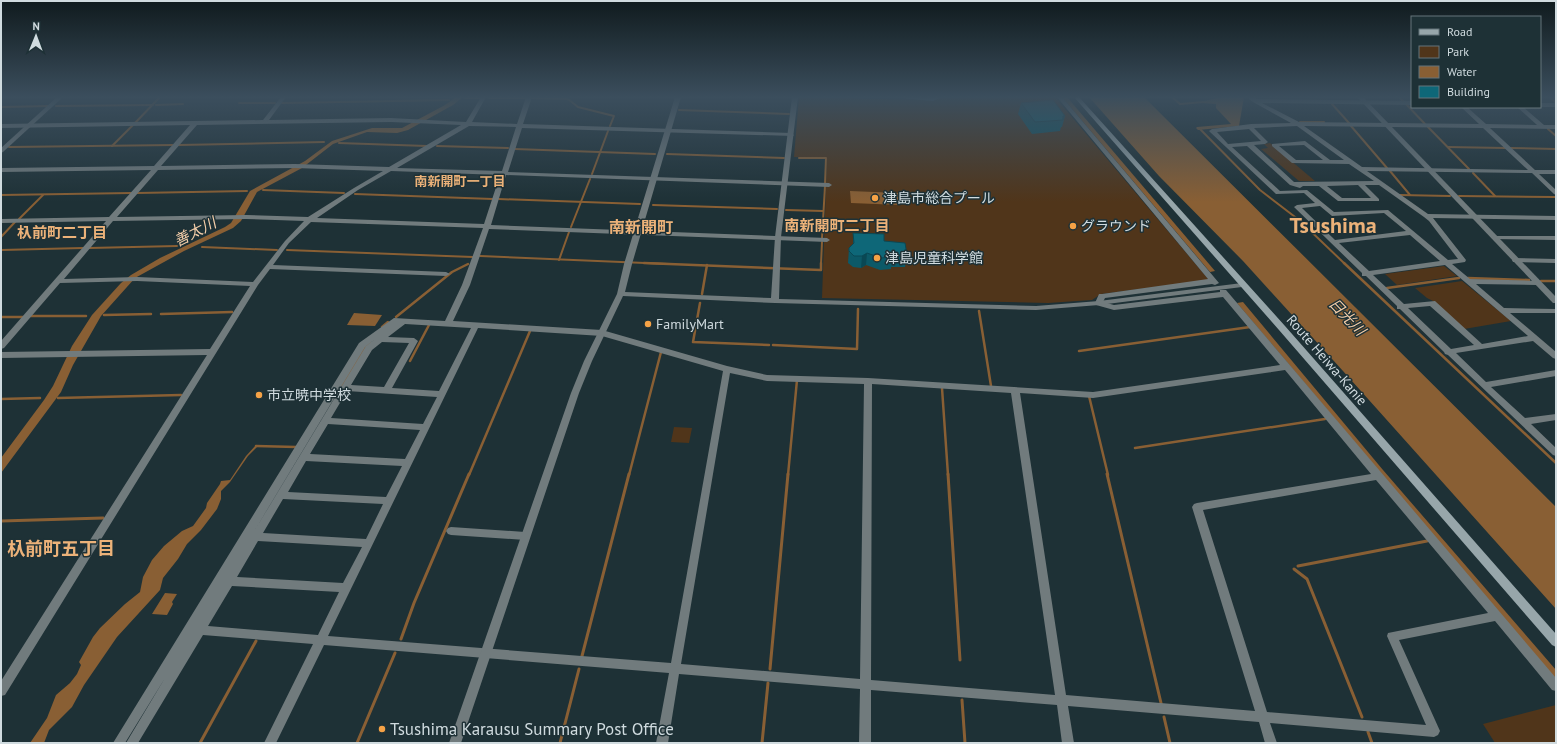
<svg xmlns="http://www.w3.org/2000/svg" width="1557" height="744" font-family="'PT Sans','Noto Sans JP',sans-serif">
	<rect width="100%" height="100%" fill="#1e3136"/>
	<g fill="#50351a">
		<path d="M799 97 925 100 939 97H1055L1209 280 1101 294 1092 300 1048 303 822 298 827 158 794 157Z"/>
		<path d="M1270 143 1315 181H1299L1261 149 1268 148 1264 144Z"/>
		<path d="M1444 266 1457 276 1397 285 1385 274Z"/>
		<path d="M1462 281 1511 321 1464 329 1433 301 1427 298 1415 288Z"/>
		<path d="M674 427 692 428 689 443 671 442Z"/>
		<path d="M1556 705V743H1495L1483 724Z"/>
	</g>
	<g fill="#895f34">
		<path d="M456 97H463L453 105 408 130 397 133 367 132 333 144 302 168 257 192 241 221 233 228 184 251 135 278 101 316 73 365 61 392 1 473V458L44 400 53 386 72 346 92 315 121 283 131 275 160 258 225 227 231 223 250 191 305 161 332 141 372 128H402L445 105Z"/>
		<path d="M1062 97H1067L1215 271 1210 272Z"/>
		<path d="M1089 97H1144L1556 507V609L1343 371 1243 261 1159 176Z"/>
		<path d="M1222 97H1244L1239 126 1198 130 1196 128 1197 127 1231 124 1216 108V104L1202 103 1200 102Z"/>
		<path d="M850 191 899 193 900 205 851 203Z"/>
		<path d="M1243 302 1383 470 1556 670V681L1237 303Z"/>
		<path d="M354 313 382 315 375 326 347 325Z"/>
		<path d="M256 445H259L248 456 230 482 221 491V499L217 509 201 530 187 544 178 559 163 578 160 590 117 637 84 685 72 707 49 730 44 743H30L47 718 56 695 70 683 77 674 81 665 79 662 93 637 100 628 125 604 140 592 143 577 152 560 164 546 182 531 193 526 206 508 207 503 220 484 221 481 230 480 246 456Z"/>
		<path d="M165 593 177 594 172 602 173 604 167 615 152 614Z"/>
	</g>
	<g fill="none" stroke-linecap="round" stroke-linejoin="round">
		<g stroke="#895f34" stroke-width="2">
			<path d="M1172 97 1180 104 1203 102"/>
			<path d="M1399 97 1404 102"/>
			<path d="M1550 97 1556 103"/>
			<path d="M465 98H480"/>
			<path d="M489 98H526"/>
			<path d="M532 98 568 99 578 107 614 116 610 126"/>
			<path d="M239 103H275"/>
			<path d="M282 103 449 100"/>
			<path d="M1332 104 1349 123"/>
			<path d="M1406 104 1425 124"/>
			<path d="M156 105 183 104"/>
			<path d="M56 106 153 105"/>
			<path d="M1 107 48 106"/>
			<path d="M679 110 789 114"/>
			<path d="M1300 122H1324"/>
			<path d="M135 123 160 97"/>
			<path d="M1351 126 1387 168"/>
			<path d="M1428 127 1469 169"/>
			<path d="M1200 129 1260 190 1299 220 1345 264"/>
			<path d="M1548 129 1556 136"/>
			<path d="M339 143 427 146"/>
			<path d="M179 145 324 142"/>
			<path d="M112 146 133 125"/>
			<path d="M437 146 508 148"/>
			<path d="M9 147 173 145"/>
			<path d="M1448 147 1505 148"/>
			<path d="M1511 148 1556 149"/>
			<path d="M515 149 655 154"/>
			<path d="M667 154 784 158"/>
			<path d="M799 158H826L825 184"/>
			<path d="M1390 171 1410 195"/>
			<path d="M1473 173 1495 196"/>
			<path d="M592 174 608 131"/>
			<path d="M263 190 344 193"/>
			<path d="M137 193 247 191"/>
			<path d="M355 194 493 199"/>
			<path d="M1 195 131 193"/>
			<path d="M1400 195 1450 196"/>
			<path d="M1459 196 1556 197"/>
			<path d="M499 199 640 204"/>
			<path d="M653 205 777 209"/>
			<path d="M786 210 823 211"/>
			<path d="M19 219 43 195"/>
			<path d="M571 227 590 179"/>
			<path d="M1 237 15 222"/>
			<path d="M822 238 825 186"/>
			<path d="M202 247 277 250"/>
			<path d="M89 248 177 246"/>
			<path d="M1 250 83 248"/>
			<path d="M287 250 473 257"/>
			<path d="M480 256 669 264"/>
			<path d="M559 260 569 232"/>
			<path d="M821 264 822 242"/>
		</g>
		<g stroke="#895f34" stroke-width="2.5">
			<path d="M644 263 821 270V263"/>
			<path d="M1344 263 1556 463"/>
			<path d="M1468 278 1529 280"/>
			<path d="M1541 281H1556"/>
			<path d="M1387 288 1459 278"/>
			<path d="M702 294 707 265"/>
			<path d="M700 303 693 342 769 345"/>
			<path d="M979 311 991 386"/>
			<path d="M161 314 232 312"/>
			<path d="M104 315 151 314"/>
			<path d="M29 316H86"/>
			<path d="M1 317H23"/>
			<path d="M396 317 452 272 468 264"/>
			<path d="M382 327 388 322"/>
			<path d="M773 345 857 349 858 309"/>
			<path d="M1079 351 1250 327"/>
			<path d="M410 361 429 325"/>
			<path d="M342 385 366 346 370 343"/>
			<path d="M942 388 948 475"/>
			<path d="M1089 396 1108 475"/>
			<path d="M58 398 181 395"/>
			<path d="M1 399 40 398"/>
			<path d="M256 446 296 447"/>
			<path d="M1135 448 1325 419"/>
			<path d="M469 475 530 331"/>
			<path d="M629 475 661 352"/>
			<path d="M788 475 797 380"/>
		</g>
		<g stroke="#895f34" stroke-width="3">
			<path d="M948 474 960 660"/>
			<path d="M1107 474 1161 703"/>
			<path d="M1 521 103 518"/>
			<path d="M1298 566 1427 541"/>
			<path d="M1294 569 1307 579 1362 717"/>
			<path d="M401 639 414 603 469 474"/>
			<path d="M582 656 629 474"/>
			<path d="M770 669 788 474"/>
			<path d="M962 700 965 743"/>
			<path d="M1164 717 1170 743"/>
			<path d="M1368 732 1372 743"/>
			<path d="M200 743 256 641"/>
			<path d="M357 743 395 653"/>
			<path d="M560 743 579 669"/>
			<path d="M762 743 768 683"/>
		</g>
		<g fill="#717b7d" fill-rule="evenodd">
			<path d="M281 97H286L269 120 391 118 466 122 481 97H486L472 122 517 124 526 97H532L523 124 791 133 794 135 793 136 522 128 508 172 829 183 832 185 829 187 506 175 491 225 827 238 830 240 827 242 489 229 470 285 453 321 602 330 727 366 767 375 868 378 1093 392 1280 365 1223 297 1114 310 1096 305 1095 303 1099 294H1102L1208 279 1057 97H1062L1219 283 1215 285 1212 284 1105 298 1103 302 1114 305 1220 292V290H1226L1556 678V691L1552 690 1495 621 1399 640 1440 731 1438 735 1434 737 1270 723 1277 743H1265L1259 722 1068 706 1074 743H1062L1057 705 871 690V743H859L860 689 679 674 668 743H656L669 673 324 645 276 743H264L313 644 203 635 138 743H126L165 678 125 743H113L359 343 394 318 445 321 462 285 483 228 311 222 289 243 273 265 446 272 450 274 446 276 270 269 258 285 5 695 1 696V681L207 355 1 358V352L210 349 250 286 137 281 60 283 4 348 1 349V341L106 221 1 223V219L109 217 151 170 1 172V168L154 166 190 125 1 128V124L263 120ZM391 122 461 125 389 167 295 164 161 166 197 125ZM469 126 516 127 502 171 397 168ZM295 168 383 171 354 188 308 217 246 215 117 217 158 170ZM391 171 500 175 484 224 317 218 358 190ZM246 219 304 221 285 241 253 282 137 277 64 279 113 221ZM405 324 471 328 439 391 392 388 418 341 414 338 388 337ZM478 328 602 336 723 371 671 663 328 636ZM375 339 366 346 226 578 365 347ZM382 342 409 343 384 387 351 385 372 350ZM1285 370 1371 474 1197 503 1194 504 1192 507 1255 711 1066 695 1020 393 1093 398ZM730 373 767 381 864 384 860 679 681 664ZM872 384 1011 393 1055 695 871 680ZM347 391 437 397 423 424 331 418ZM328 424 420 430 405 459 310 454ZM306 461 402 466 386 497 288 492ZM1376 480 1488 613 1388 633 1387 636 1426 725 1267 712 1203 510ZM283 499 383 504 366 539 263 533ZM258 541 362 547 343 583 237 577ZM232 586 339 592 318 635 208 626Z"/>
			<path d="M891 97H942L933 101Z"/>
			<path d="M1250 97H1256V99L1412 101V105L1262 103 1299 122 1479 124 1461 107H1467L1486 124 1537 125 1517 107H1523L1544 125H1556V129L1490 128 1535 170H1556V174H1539L1556 190V195L1554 194 1532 173 1367 171 1428 214 1556 216V220L1433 218 1466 260 1465 262 1452 264 1470 279 1540 281 1541 283 1540 285H1537L1476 284 1504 308 1556 309V313H1510L1556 352V359L1553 358 1533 341 1456 353 1486 382 1556 370V376L1491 387 1525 418 1556 414V420L1531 424 1556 448V456L1553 455 1448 355 1445 354 1444 352 1400 309H1397V306L1366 276H1362V273L1294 207 1297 205 1315 203 1304 193 1276 194 1210 132 1209 131 1212 129 1251 124 1291 123 1253 102 1249 99ZM1297 126 1344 160H1330L1305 141 1272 144V146L1292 163 1349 164 1374 181 1294 182 1254 145 1265 144 1268 142 1254 128ZM1304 126 1483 128 1528 170 1362 167ZM1249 129 1261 141 1228 144 1217 132ZM1304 145 1323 160H1296L1279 146ZM1247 146 1290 185 1300 188 1303 186H1319L1338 201H1379V199L1365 185H1379L1424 217 1429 221 1458 259 1448 260 1388 210 1334 212 1307 190 1280 191 1232 147ZM1358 185 1371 198H1342L1327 186ZM1320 206 1332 216 1384 213 1406 231 1335 240 1302 208ZM1410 235 1440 261 1369 271 1339 243ZM1445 265 1528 336 1482 344 1435 301 1404 304 1373 275ZM1430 306 1474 345 1451 349 1408 308Z"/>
			<rect x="1540" y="103" width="16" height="4"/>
			<path d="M1495 236H1556V240L1493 239 1492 238Z"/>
			<path d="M1513 258 1556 259V263L1515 262H1513L1512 260Z"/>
			<path d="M451 527 525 532 528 533 530 536 528 539 525 540 451 535 448 534 446 531 448 528Z"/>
		</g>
		<g fill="#717b7d" fill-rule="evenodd">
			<path d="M57 97H63L3 152 1 153V148Z"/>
			<path d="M675 97H681L632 264 625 292 771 298 775 237 792 97H798L781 237 779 299 1036 306 1099 301 1242 283 1246 285 1242 287 1099 305 1036 310 775 303 623 296 592 361 579 393 461 743H449L571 393 584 361 617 294 624 264Z"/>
			<path d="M1357 97H1363L1556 297V303H1553Z"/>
		</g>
		<path fill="#97a6aa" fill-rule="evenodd" d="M1074 97H1079L1285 326 1556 634V647L1552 645 1279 330Z"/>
	</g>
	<g fill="#0c5967">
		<path d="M1021 103 1065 116 1062 127H1061L1060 131 1032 134 1018 114Z"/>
		<path d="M853 233 884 241 907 255 905 267H891V269L880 270 866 265 861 268 853 267 848 263 849 248 853 245Z"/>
	</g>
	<path fill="#0a4854" d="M867 253 866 265 861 268 862 256Z"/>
	<g fill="#0e6778" stroke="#0a4854">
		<path d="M1053 100 1065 116H1063V120L1035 122 1021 103Z"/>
		<path d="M853 233 884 234V241L905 243 907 255H892V257L881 258 867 253 862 256H854L849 251V248L854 243Z"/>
	</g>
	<linearGradient id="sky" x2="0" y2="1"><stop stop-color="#101b1e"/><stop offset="0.48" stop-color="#3b4e5d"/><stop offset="1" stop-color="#3b4e5d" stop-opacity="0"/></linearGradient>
	<rect width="1557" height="202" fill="url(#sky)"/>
	<g fill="#f5a246" stroke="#1e3136" stroke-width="1.5">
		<circle cx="875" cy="198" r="4"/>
		<circle cx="1073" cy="226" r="4"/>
		<circle cx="877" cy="258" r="4"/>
		<circle cx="648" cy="324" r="4"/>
		<circle cx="259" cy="395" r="4"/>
		<circle cx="382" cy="729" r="4"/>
	</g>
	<g text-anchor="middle" stroke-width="3" stroke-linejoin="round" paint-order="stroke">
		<g font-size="13" font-weight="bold" fill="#ecb279" stroke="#1e3136">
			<text x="460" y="186">南新開町一丁目</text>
		</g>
		<g font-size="14" fill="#d0dbdf" stroke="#1e3136" text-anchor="start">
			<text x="883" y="203">津島市総合プール</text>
			<text x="1081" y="231">グラウンド</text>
			<text x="885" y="263">津島児童科学館</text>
			<text x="656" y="329">FamilyMart</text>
			<text x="267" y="400">市立暁中学校</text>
		</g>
		<g font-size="14" fill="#d0dbdf" stroke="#1e3136">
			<text transform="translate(1327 360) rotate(49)" y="5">Route Heiwa-Kanie</text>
		</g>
		<g font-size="15" font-weight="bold" fill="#ecb279" stroke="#1e3136">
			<text x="837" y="231">南新開町二丁目</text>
			<text x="62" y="238">杁前町二丁目</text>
		</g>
		<g font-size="15" font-style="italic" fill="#f7d0ab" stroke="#1e3136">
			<text transform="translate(195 232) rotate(-27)" y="5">善太川</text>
			<text transform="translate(1347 317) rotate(46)" y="5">日光川</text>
		</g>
		<g font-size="16" font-weight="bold" fill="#ecb279" stroke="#1e3136">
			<text x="641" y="233">南新開町</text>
		</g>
		<g font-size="17" fill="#d0dbdf" stroke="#1e3136" text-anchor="start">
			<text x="390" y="735">Tsushima Karausu Summary Post Office</text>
		</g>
		<g font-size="18" font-weight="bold" fill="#ecb279" stroke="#1e3136">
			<text x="61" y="555">杁前町五丁目</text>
		</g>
		<g font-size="22" font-weight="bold" fill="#ecb279" stroke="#1e3136">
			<text x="1333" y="233">Tsushima</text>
		</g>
	</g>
	<rect width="1557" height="744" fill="none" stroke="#d0dbdf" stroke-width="4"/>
	<rect x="1411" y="16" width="130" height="92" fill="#1e3136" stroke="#65757a"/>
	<rect x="1419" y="29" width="20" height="6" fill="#97a6aa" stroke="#65757a"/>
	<text x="1447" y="36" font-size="12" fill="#d0dbdf">Road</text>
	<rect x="1419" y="46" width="20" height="12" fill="#50351a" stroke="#65757a"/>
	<text x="1447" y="56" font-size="12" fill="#d0dbdf">Park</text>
	<rect x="1419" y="66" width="20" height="12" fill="#895f34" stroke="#65757a"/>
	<text x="1447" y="76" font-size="12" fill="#d0dbdf">Water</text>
	<rect x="1419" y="86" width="20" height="12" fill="#0e6778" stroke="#65757a"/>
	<text x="1447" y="96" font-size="12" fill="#d0dbdf">Building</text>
	<g transform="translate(36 36) rotate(1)" stroke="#1e3136" stroke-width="3" paint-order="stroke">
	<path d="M0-3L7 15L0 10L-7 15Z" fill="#d0dbdf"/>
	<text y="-6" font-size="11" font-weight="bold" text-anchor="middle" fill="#d0dbdf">N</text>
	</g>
</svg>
